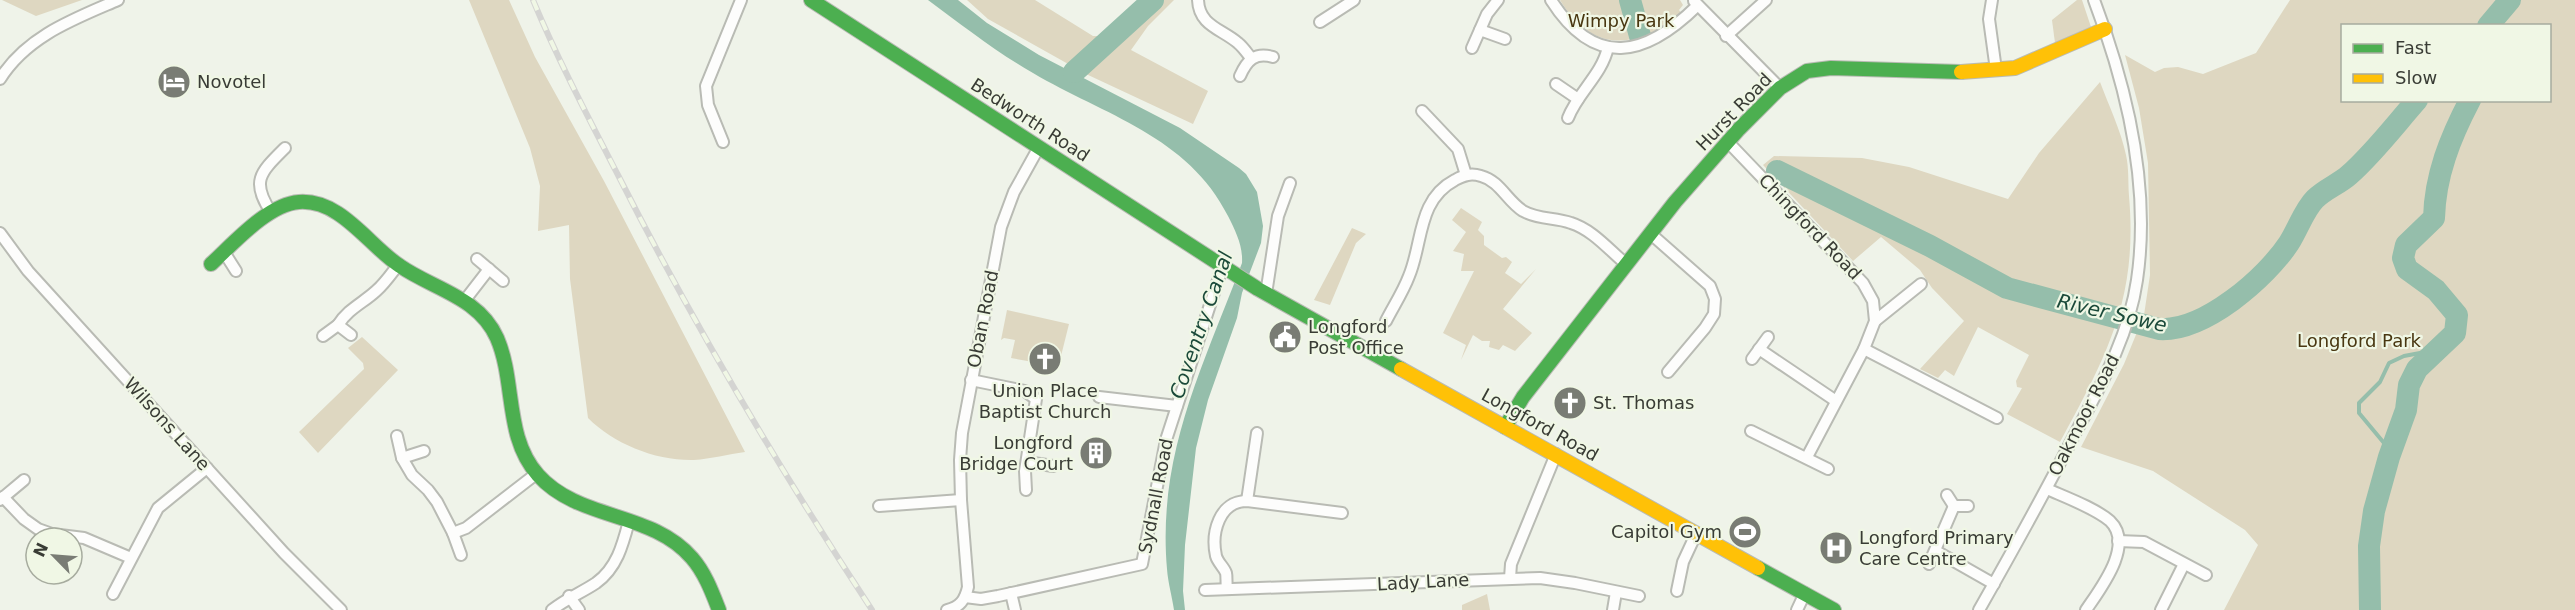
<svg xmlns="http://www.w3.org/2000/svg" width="2575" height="610" font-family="'DejaVu Sans',sans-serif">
	<rect width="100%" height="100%" fill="#eff3e9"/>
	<g fill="#ded7c1" fill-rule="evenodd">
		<path d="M2 0H82L36 16Z"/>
		<path d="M469 0H509L535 57 604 181 745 452C728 454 711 459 694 460 656 461 614 444 588 418L570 279 569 225 538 231 540 186 530 148Z"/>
		<path d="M967 0H1035L1093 36H1107L1141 0H1174L1148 26 1131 50 1208 91 1193 124 1086 74 988 19Z"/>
		<path d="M1560 0H1680L1683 5 1679 10 1682 14C1636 49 1593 54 1560 0Z"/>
		<path d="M2077 0H2082L2091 27 2055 43 2052 20Z"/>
		<path d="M2290 0H2575V610H2224L2258 545 2245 530 2153 471 2081 447 2124 364 2144 315 2150 275 2148 163 2139 108 2125 55 2155 72 2164 68 2178 67 2203 74 2256 53ZM2342 26H2550V100H2342Z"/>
		<path d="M2100 82C2109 106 2121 131 2126 155 2129 168 2128 183 2129 196 2138 299 2107 355 2060 442L2007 414 2022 388 2017 387 2016 381 2029 355 1978 327 1954 376 1945 370 1938 378 1920 369 1964 321 1932 288 1920 270 1881 237 1853 261 1763 165 1774 156 1862 158 1909 167 2008 199 2039 153Z"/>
		<path d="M1461 208 1482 222 1478 230 1484 236V245L1502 258 1506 257 1512 262 1505 273 1521 284 1536 269 1503 309 1532 333 1515 351 1503 345 1499 350 1489 347 1490 341H1482L1473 335 1461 360 1466 345 1443 333 1474 271H1461L1464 254 1453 251 1466 232 1452 220Z"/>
		<path d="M1352 228 1366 234 1356 243 1330 305 1314 300Z"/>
		<path d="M1007 310 1069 324 1060 360 1054 358 1055 352 1036 348 1033 362 1011 358 1015 340 1004 338 1001 340Z"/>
		<path d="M362 337 398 370 318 453 299 432 364 369 363 363 348 348Z"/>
		<path d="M1487 594 1490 610H1462V605Z"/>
	</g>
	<path fill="#95beab" d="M928 0H958L987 23 1039 55 1180 128 1239 168 1246 174 1257 192 1263 226 1261 243 1242 293 1237 318 1208 400 1196 448 1185 545 1183 591 1185 610H1174C1172 596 1168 583 1167 569 1157 454 1203 367 1242 263 1243 246 1236 232 1228 216 1188 136 1104 115 1033 73 996 52 962 25 928 0Z"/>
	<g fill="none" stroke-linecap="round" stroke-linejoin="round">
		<path stroke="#95beab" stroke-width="4" d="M2389 457 2384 443 2359 413V403L2380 382 2389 363 2404 356 2436 350"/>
		<g stroke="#95beab" stroke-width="22">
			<path d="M1630 0 1640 36"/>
			<path d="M2488 26 2510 0"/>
			<path d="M1074 72 1153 0"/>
			<path d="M1777 171 1930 246 2007 288 2159 329C2204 332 2266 278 2289 243 2298 229 2304 210 2315 199 2325 189 2339 184 2349 175 2373 154 2395 125 2417 100"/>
			<path d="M2370 610 2369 546 2374 511 2389 457 2406 410 2409 385 2417 369 2455 333 2457 315 2436 290 2407 269 2403 258 2406 245 2434 218C2435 176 2450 138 2470 100"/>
		</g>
		<g stroke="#b9bbb4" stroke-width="14">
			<g id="street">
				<path d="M1198 0C1199 26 1222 29 1238 43 1243 47 1247 53 1251 58"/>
				<path d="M1551 0C1595 69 1645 57 1697 6"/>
				<path d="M1992 0 1989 19 1996 70"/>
				<path d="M1694 1 1780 88"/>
				<path d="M1320 22 1354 0"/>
				<path d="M1480 30 1505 39"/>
				<path d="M1726 36 1766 0"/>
				<path d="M1472 48 1487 14 1498 0"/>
				<path d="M1240 76C1247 60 1255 52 1273 57"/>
				<path d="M0 79C27 36 74 19 118 0"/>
				<path d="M1556 84 1578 99"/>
				<path d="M1422 111 1458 149 1466 175"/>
				<path d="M1568 118C1578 92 1602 75 1608 47"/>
				<path d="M723 142 708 105 706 86 741 0"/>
				<path d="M1728 142 1863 283 1873 301 1875 321 1864 349 1807 457"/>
				<path d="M271 212C250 181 261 172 285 148"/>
				<path d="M0 233 28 271 284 553 341 610"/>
				<path d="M1651 234 1710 286 1715 299 1714 314 1705 328 1668 372"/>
				<path d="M224 252 236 271"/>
				<path d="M477 259 503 281"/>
				<path d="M1266 294 1278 216 1290 183"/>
				<path d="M465 300 489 269"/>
				<path d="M1386 321C1393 307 1403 292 1409 276 1423 243 1417 200 1455 180 1464 175 1471 173 1481 176 1500 181 1507 201 1523 211 1539 220 1555 217 1571 223 1593 230 1609 250 1626 264"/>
				<path d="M1875 321 1921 284"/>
				<path d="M351 335 338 325C348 309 363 303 376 291 385 283 391 274 398 265"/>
				<path d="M323 336 338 325"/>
				<path d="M1759 349 1836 401"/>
				<path d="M1864 349 1997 418"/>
				<path d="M1752 359 1768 337"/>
				<path d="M971 380 1025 391 1036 399 1025 471 1026 490"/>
				<path d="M1099 397 1177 406"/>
				<path d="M1751 431 1828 469"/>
				<path d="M397 436 402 458 412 475 428 490 437 502 453 533 466 528 536 474"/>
				<path d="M402 458 424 451"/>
				<path d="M1027 462 1053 466"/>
				<path d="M2047 489C2065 497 2095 508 2110 521 2135 545 2100 589 2086 610"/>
				<path d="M1947 495 1954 506H1968"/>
				<path d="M3 497 24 519 38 529 52 534 84 538 131 558"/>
				<path d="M0 500 24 480"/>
				<path d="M1247 501 1257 433"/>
				<path d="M879 506 961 500"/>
				<path d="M453 533 461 555"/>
				<path d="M2118 541 2144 542 2206 575"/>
				<path d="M1936 551 1994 584"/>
				<path d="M1929 564 1954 506"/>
				<path d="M1510 578 1511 564 1556 454"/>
				<path d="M1227 588C1226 583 1227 577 1226 573 1224 567 1218 563 1216 556 1211 533 1219 501 1247 501L1342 513"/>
				<path d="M1205 590 1540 578 1575 583 1639 596"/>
				<path d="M1677 591 1683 562 1696 534"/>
				<path d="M1011 593 1015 610"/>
				<path d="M113 594 158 508 207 468"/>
				<path d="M569 596 579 610"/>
				<path d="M965 597 981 599 998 596 1142 564 1166 440 1222 268"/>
				<path d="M552 610C567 598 581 593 596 583 617 568 623 544 629 521"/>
				<path d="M947 610C960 607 965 600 968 587L961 500 960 460 962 433 1001 227 1014 192 1039 147"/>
				<path d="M1613 610 1616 592"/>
				<path d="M1797 610 1805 593"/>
				<path d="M1979 610C2012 552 2044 494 2075 434 2101 385 2129 336 2137 280 2151 185 2127 87 2094 0"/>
				<path d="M2161 610 2184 564"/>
			</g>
		</g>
		<g stroke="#b9bbb4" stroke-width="16">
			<g id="fast">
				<path d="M811 0 1258 289 1401 369"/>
				<path d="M211 264C233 244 268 204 299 202 341 199 369 246 400 266 433 289 479 297 497 338 516 382 504 437 538 475 579 521 652 511 692 558 705 573 712 592 719 610"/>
				<path d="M1505 427 1523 397 1675 202 1739 129 1780 88 1807 71 1831 68 1961 72"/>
				<path d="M1758 568 1834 610"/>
			</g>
		</g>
		<g stroke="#b9bbb4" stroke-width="16">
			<g id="slow">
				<path d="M1961 72 2015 68 2105 29"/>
				<path d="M1401 369 1758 568"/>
			</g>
		</g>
		<use href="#street" stroke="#fdfdfc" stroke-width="10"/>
		<use href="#fast" stroke="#4caf50" stroke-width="14"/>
		<use href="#slow" stroke="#ffc107" stroke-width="14"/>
		<g stroke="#d4d4d2" stroke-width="6">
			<path id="rail" d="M533 0C558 60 588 117 618 175 694 325 780 470 872 610"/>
		</g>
		<use href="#rail" stroke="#f0f7e5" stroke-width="4" stroke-dasharray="11" stroke-linecap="butt"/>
	</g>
	<defs>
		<g id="hotel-disc" transform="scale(1.725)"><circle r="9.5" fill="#797c74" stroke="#f0f7e5"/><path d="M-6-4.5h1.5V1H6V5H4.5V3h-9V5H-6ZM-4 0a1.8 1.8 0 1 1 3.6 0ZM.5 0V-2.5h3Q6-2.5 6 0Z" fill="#fff"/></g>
		<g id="civic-disc" transform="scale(1.725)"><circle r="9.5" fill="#797c74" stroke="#f0f7e5"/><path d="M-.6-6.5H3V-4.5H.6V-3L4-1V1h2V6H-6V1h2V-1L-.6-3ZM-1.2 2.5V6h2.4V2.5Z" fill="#fff"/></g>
		<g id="church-disc" transform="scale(1.725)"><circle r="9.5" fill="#797c74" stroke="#f0f7e5"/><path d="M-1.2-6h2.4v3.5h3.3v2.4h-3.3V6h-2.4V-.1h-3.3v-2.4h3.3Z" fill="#fff"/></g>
		<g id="building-disc" transform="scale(1.725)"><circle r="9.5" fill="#797c74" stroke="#f0f7e5"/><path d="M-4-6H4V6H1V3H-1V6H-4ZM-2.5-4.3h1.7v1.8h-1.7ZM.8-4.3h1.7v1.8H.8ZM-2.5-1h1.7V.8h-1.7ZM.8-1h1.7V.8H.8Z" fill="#fff"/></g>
		<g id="stadium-disc" transform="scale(1.725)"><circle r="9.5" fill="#797c74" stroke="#f0f7e5"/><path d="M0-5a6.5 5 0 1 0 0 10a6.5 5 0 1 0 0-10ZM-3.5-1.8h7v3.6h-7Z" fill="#fff"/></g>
		<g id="hospital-disc" transform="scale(1.725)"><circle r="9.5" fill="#797c74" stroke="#f0f7e5"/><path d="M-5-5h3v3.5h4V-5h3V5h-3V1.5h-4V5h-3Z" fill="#fff"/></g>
	</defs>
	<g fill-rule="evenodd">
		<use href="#hotel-disc" x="174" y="82"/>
		<use href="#civic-disc" x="1285" y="337"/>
		<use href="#church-disc" x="1045" y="359"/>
		<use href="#church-disc" x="1570" y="403"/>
		<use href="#building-disc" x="1096" y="453"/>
		<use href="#stadium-disc" x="1745" y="532"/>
		<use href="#hospital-disc" x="1836" y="548"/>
	</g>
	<g text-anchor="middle" stroke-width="4.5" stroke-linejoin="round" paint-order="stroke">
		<g font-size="18" fill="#493711" stroke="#f0f7e5">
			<text x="1621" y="27">Wimpy Park</text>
			<text x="2359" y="347">Longford Park</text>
		</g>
		<g font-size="18" fill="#393c35" stroke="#f0f7e5" text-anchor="start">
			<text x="197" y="88">Novotel</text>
			<text x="1308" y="333">Longford<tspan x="1308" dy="21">Post Office</tspan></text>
			<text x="1045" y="397" text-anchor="middle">Union Place<tspan x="1045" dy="21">Baptist Church</tspan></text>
			<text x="1593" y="409">St. Thomas</text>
			<text x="1073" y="449" text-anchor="end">Longford<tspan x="1073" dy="21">Bridge Court</tspan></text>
			<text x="1722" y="538" text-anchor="end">Capitol Gym</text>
			<text x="1859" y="544">Longford Primary<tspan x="1859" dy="21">Care Centre</tspan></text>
		</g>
		<g font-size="18" fill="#393c35" stroke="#f0f7e5">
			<text transform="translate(1734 112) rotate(-46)" y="6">Hurst Road</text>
			<text transform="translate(1030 120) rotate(33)" y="6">Bedworth Road</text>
			<text transform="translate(1810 227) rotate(46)" y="6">Chingford Road</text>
			<text transform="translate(983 319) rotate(-79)" y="6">Oban Road</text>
			<text transform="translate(2084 415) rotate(-63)" y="6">Oakmoor Road</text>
			<text transform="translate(167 424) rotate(48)" y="6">Wilsons Lane</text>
			<text transform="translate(1540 425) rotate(29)" y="6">Longford Road</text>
			<text transform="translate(1156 496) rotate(-79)" y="6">Sydnall Road</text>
			<text transform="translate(1423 582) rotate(-3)" y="6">Lady Lane</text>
		</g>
		<g font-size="20" font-style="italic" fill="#1a4939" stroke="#f0f7e5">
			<text transform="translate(2112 313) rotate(13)" y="7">River Sowe</text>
			<text transform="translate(1201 325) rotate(-71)" y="7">Coventry Canal</text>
		</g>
	</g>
	<rect x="2341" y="24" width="210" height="78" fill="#f0f7e5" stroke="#a7ac9f" stroke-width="1.5"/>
	<rect x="2353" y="44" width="30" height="9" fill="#4caf50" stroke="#a7ac9f" stroke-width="1.5"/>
	<text x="2395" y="54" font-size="18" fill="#393c35">Fast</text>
	<rect x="2353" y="74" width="30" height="9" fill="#ffc107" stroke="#a7ac9f" stroke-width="1.5"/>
	<text x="2395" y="84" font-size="18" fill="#393c35">Slow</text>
	<g transform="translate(54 556) rotate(295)"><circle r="28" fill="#f0f7e5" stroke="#a7ac9f" stroke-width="1.5"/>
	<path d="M0-4.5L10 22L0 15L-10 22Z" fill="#797c74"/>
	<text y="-9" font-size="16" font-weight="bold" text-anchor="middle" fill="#393c35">N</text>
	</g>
</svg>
